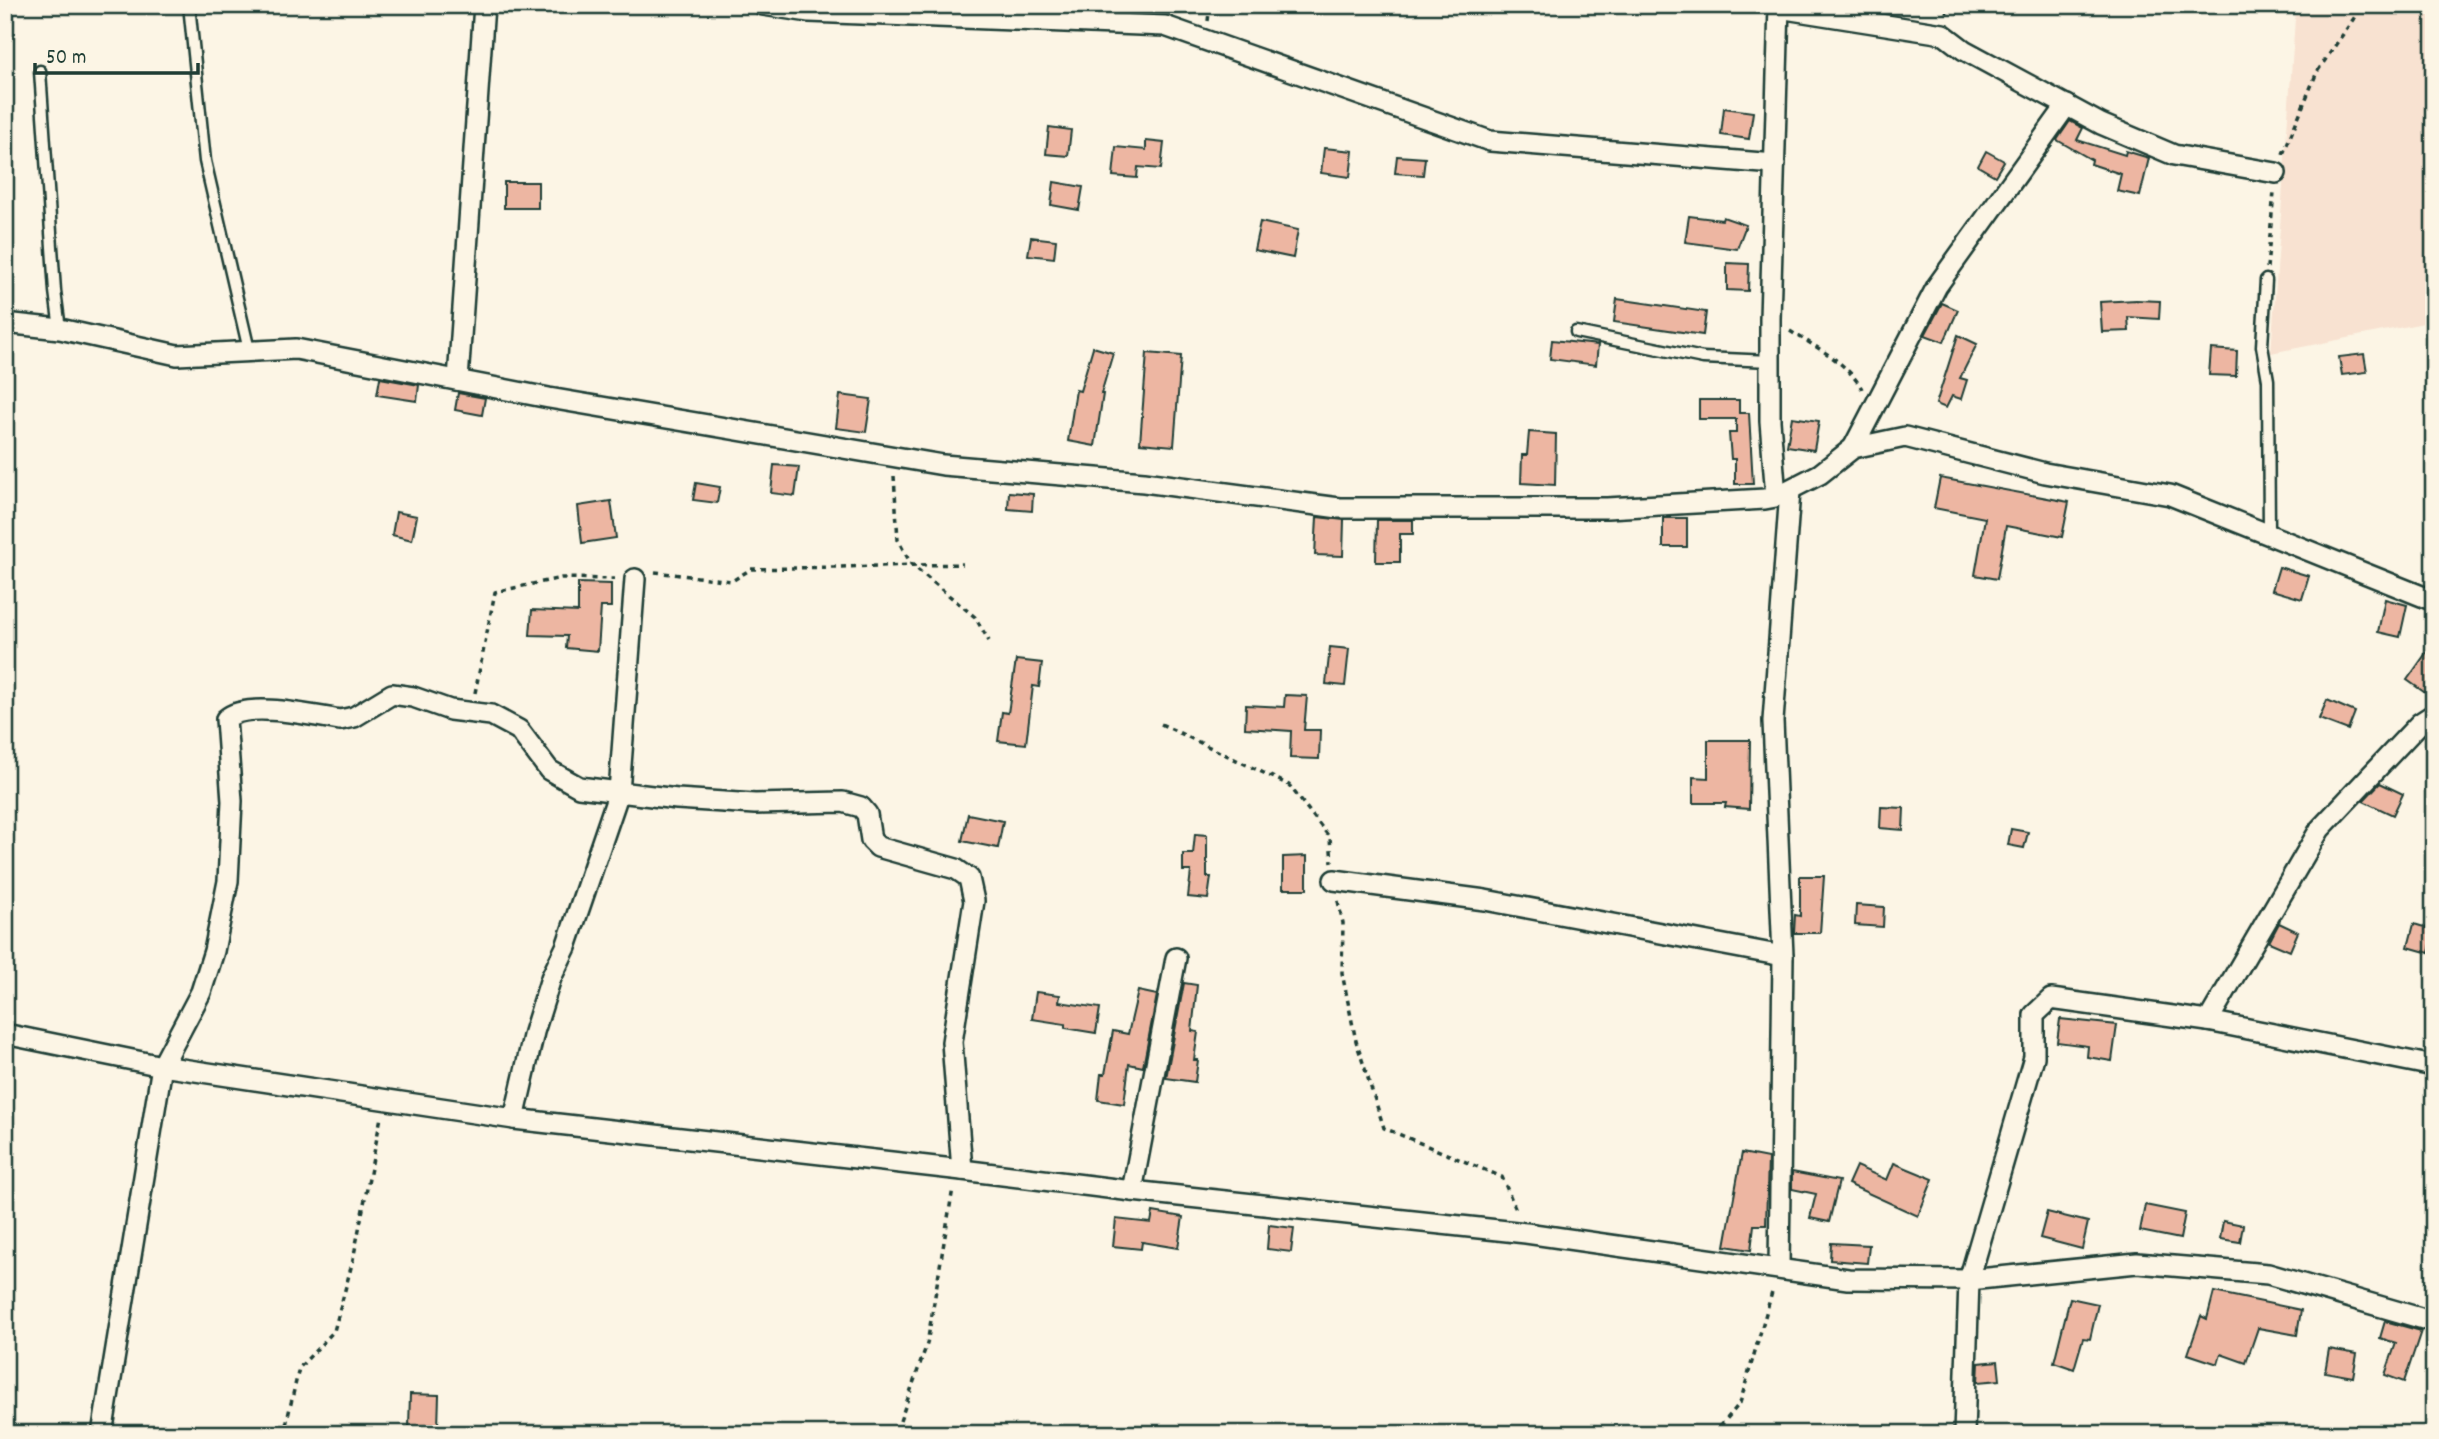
<svg xmlns="http://www.w3.org/2000/svg" width="2439" height="1439" font-family="Dekko,sans-serif">
	<rect width="100%" height="100%" fill="#fcf5e5"/>
	<filter id="ink" filterUnits="userSpaceOnUse"><feTurbulence type="fractalNoise" baseFrequency=".0143" numOctaves="2"/><feDisplacementMap in="SourceGraphic" scale="14" xChannelSelector="R" yChannelSelector="G"/><feConvolveMatrix kernelMatrix="1 2 1 2 8 2 1 2 1" color-interpolation-filters="sRGB"/></filter>
	<g filter="url(#ink)">
		<path fill="#f8e2d1" d="M2296 5H2434V321L2271 353Z"/>
		<g fill="#edb6a2" stroke="#1f3d34" stroke-width="2">
			<path d="M1724 108 1753 112 1749 139 1721 135Z"/>
			<path d="M2070 121 2083 128 2077 140 2125 155 2126 151 2149 158 2140 196 2117 191 2121 174 2091 164 2092 160 2057 140Z"/>
			<path d="M1049 127 1071 130 1068 156 1046 154Z"/>
			<path d="M1146 141 1164 143 1161 169 1138 167 1137 178 1113 176 1116 147 1146 150Z"/>
			<path d="M1324 148 1353 151 1350 177 1321 173Z"/>
			<path d="M1986 151 2004 161 1995 176 1978 166Z"/>
			<path d="M1397 156 1425 158 1423 175 1395 173Z"/>
			<rect x="504" y="182" width="34" height="26"/>
			<path d="M1054 182 1083 187 1079 210 1051 205Z"/>
			<path d="M1689 216 1722 220 1723 217 1746 225 1737 249 1685 242Z"/>
			<path d="M1260 222 1298 230 1293 258 1254 250Z"/>
			<path d="M1031 237 1056 240 1054 258 1028 255Z"/>
			<path d="M1727 263 1749 264 1748 291 1727 290Z"/>
			<path d="M1617 299 1706 312 1703 335 1614 322Z"/>
			<path d="M2136 300 2160 301 2159 319 2128 317 2129 331 2102 332 2100 302Z"/>
			<path d="M1942 303 1958 310 1944 342 1925 335Z"/>
			<path d="M1958 335 1977 344 1960 378 1967 380 1961 399 1952 396 1946 408 1936 404Z"/>
			<path d="M1552 340 1598 345 1596 365 1550 359Z"/>
			<path d="M1093 347 1113 353 1101 394H1103L1095 446 1068 441 1076 390 1080 391Z"/>
			<path d="M2211 349 2237 351 2236 376 2209 375Z"/>
			<path d="M1147 353 1181 356 1174 446 1140 443Z"/>
			<path d="M2364 354 2367 372 2342 375 2339 357Z"/>
			<path d="M380 378 419 385 417 401 377 395Z"/>
			<path d="M458 393 485 398 482 415 455 410Z"/>
			<path d="M840 395 871 399 866 432 836 428Z"/>
			<path d="M1699 400H1739V413H1749L1753 484H1735V459H1731L1729 433H1736V419H1699Z"/>
			<path d="M1792 417 1819 421 1814 450 1787 446Z"/>
			<path d="M1529 432 1556 434 1555 485 1521 483 1522 455H1527Z"/>
			<path d="M774 465 799 467 795 496 771 493Z"/>
			<path d="M1940 478 2069 502 2062 537 2006 526 1997 579 1975 575 1985 518 1934 508Z"/>
			<path d="M696 483 720 487 717 503 693 500Z"/>
			<path d="M1009 492 1033 494 1032 511 1008 509Z"/>
			<path d="M611 501 616 538 582 543 578 506Z"/>
			<path d="M396 512 417 516 412 540 392 535Z"/>
			<path d="M1317 517 1344 520 1343 556 1315 555Z"/>
			<rect x="1663" y="518" width="24" height="29"/>
			<path d="M1377 520H1413V534H1400V562H1376Z"/>
			<path d="M2279 567 2309 576 2302 599 2272 590Z"/>
			<path d="M578 583 611 584V607H601L598 651 566 648 567 636 530 635 532 610 578 612Z"/>
			<path d="M2385 599 2407 605 2400 637 2378 632Z"/>
			<path d="M2434 642V699L2407 680Z"/>
			<path d="M1330 647 1349 649 1345 686 1326 684Z"/>
			<path d="M1016 660 1042 663 1039 687 1033 686 1026 744 998 741 1002 712 1008 713Z"/>
			<path d="M1285 695 1307 696 1304 730H1320L1319 759 1290 758 1291 731 1245 728 1246 705 1284 707Z"/>
			<path d="M2327 700 2355 712 2348 730 2319 719Z"/>
			<path d="M1708 740H1750L1749 809 1725 807 1726 803H1693V777L1708 778Z"/>
			<path d="M2380 783 2403 794 2393 815 2363 801Z"/>
			<path d="M1881 807 1904 808 1903 830 1880 828Z"/>
			<path d="M968 814 1003 821 998 848 962 841Z"/>
			<path d="M2011 829 2028 832 2024 848 2008 845Z"/>
			<path d="M1195 834 1207 835V877H1211L1208 899 1188 897 1191 871H1183V854H1193Z"/>
			<path d="M1307 856V889H1283V857Z"/>
			<path d="M1800 876H1824L1820 933H1794L1795 915 1800 916Z"/>
			<path d="M1856 905 1884 907 1883 927 1855 925Z"/>
			<path d="M2279 923 2298 932 2290 951 2269 942Z"/>
			<path d="M2414 924 2434 930 2429 953 2408 947Z"/>
			<path d="M1184 983 1197 985 1192 1031 1198 1032 1194 1060H1198L1195 1082 1166 1078Z"/>
			<path d="M1138 991 1157 995 1143 1067 1129 1064 1124 1104 1098 1100 1101 1074H1105L1113 1031 1128 1034Z"/>
			<path d="M1036 992 1060 995 1059 1002 1100 1008 1096 1033 1065 1028V1024L1032 1019Z"/>
			<path d="M2060 1019 2117 1025 2112 1061 2087 1057 2088 1046 2057 1042Z"/>
			<path d="M1742 1153 1768 1158 1766 1225H1754L1751 1250 1725 1246Z"/>
			<path d="M1894 1163 1933 1179 1918 1216 1848 1184 1856 1166 1887 1180Z"/>
			<path d="M1792 1172 1839 1181 1829 1222 1810 1218 1816 1194 1792 1189Z"/>
			<path d="M2145 1205 2185 1213 2180 1239 2140 1231Z"/>
			<path d="M1153 1212 1183 1217 1178 1248 1142 1242 1141 1249 1113 1246 1116 1219 1151 1223Z"/>
			<path d="M2047 1212 2088 1222 2082 1249 2040 1238Z"/>
			<path d="M2223 1221 2243 1225 2240 1242 2220 1239Z"/>
			<path d="M1269 1225 1294 1228 1291 1252 1267 1249Z"/>
			<path d="M1831 1243 1869 1245 1867 1263 1830 1260Z"/>
			<path d="M2214 1292 2301 1310 2297 1335 2258 1328 2246 1363 2221 1354 2218 1364 2188 1354 2201 1316 2207 1319Z"/>
			<path d="M2070 1298 2098 1304 2090 1339 2083 1338 2074 1369 2054 1362Z"/>
			<path d="M2385 1321 2421 1331 2404 1382 2385 1375 2396 1343 2380 1338Z"/>
			<path d="M2329 1349 2357 1354 2353 1377 2325 1372Z"/>
			<path d="M1998 1361 2000 1380 1978 1382 1979 1363Z"/>
			<path d="M410 1394 439 1395 438 1427H409Z"/>
		</g>
		<g fill="none" stroke-linecap="round" stroke-linejoin="round">
			<g stroke="#1f3d34" stroke-width="15">
				<g id="service">
					<path d="M189 5 205 161 249 350"/>
					<path d="M40 71 55 291 60 329"/>
					<path d="M2266 280 2262 346 2268 380 2269 534"/>
					<path d="M1576 332 1703 358 1770 361"/>
				</g>
			</g>
			<g stroke="#1f3d34" stroke-width="24">
				<g id="minor">
					<path d="M763 5 809 12 1165 26 1490 141 1775 164"/>
					<path d="M1779 8 1943 34 1964 50 2101 124 2174 155 2276 173"/>
					<path d="M5 323 60 329 177 355 296 349 549 398 943 465 1144 482 1339 508H1607L1765 499 1776 497 1770 421V319L1779 5"/>
					<path d="M458 380 484 5"/>
					<path d="M1853 448 1937 286 2067 105"/>
					<path d="M1777 496 1820 474 1853 448 1905 437 2045 473 2170 495 2434 601"/>
					<path d="M1334 880 1485 900 1783 956"/>
					<path d="M2208 1021 2434 1066"/>
					<path d="M5 1034 162 1066 514 1119 962 1170 1132 1191 1526 1233 1848 1279 1969 1280 2137 1263 2268 1274 2434 1322"/>
					<path d="M514 1119 534 1032 551 978 566 947 619 792 677 799 755 804 843 802 861 807 867 814 871 840 878 847 956 869 969 878 974 901 952 1042 962 1170"/>
					<path d="M1132 1191 1176 958"/>
					<path d="M1779 1267 1783 956 1773 721 1790 491"/>
					<path d="M102 1434 162 1066 201 992 214 951 228 881 232 801 226 719C246 700 314 716 340 720L354 717 392 694 413 697 450 710 491 715 519 730 549 770 579 787 619 792 635 579"/>
					<path d="M1964 1434 1969 1280 2034 1057V1015L2051 999 2208 1021 2320 829 2420 723 2434 714"/>
				</g>
			</g>
			<g stroke="#1f3d34" stroke-width="3.5" stroke-dasharray="5 5" stroke-linecap="butt">
				<path d="M1946 14 1948 5"/>
				<path d="M1208 21 1210 5"/>
				<path d="M2283 154 2317 72 2363 5"/>
				<path d="M2267 268 2274 192"/>
				<path d="M1790 331C1817 348 1846 361 1862 389"/>
				<path d="M894 476 898 540 911 564 975 617 989 641"/>
				<path d="M655 572 732 581 751 569 963 564"/>
				<path d="M475 693 495 592 561 578 614 579"/>
				<path d="M1161 724 1289 785 1330 838 1332 862"/>
				<path d="M1338 901 1343 923 1342 973 1356 1041 1384 1128 1502 1177 1517 1212"/>
				<path d="M900 1421 927 1344 953 1188"/>
				<path d="M284 1434 299 1368 334 1331 353 1260 381 1117"/>
				<path d="M1714 1434 1740 1403 1773 1289"/>
			</g>
			<use href="#service" stroke="#fcf5e5" stroke-width="10"/>
			<use href="#minor" stroke="#fcf5e5" stroke-width="19"/>
		</g>
	</g>
	<rect width="2439" height="1439" fill="none" stroke="#fcf5e5" stroke-width="28"/>
	<rect x="14" y="14" width="2411" height="1411" fill="none" stroke="#1f3d34" stroke-width="2.5" filter="url(#ink)"/>
	<path d="M35 63v10h163v-10" fill="none" stroke="#1f3d34" stroke-width="3.5"/>
	<text x="46" y="63" font-size="21" fill="#1f3d34" stroke="#fcf5e5" stroke-width="5" paint-order="stroke">50 m</text>
</svg>
